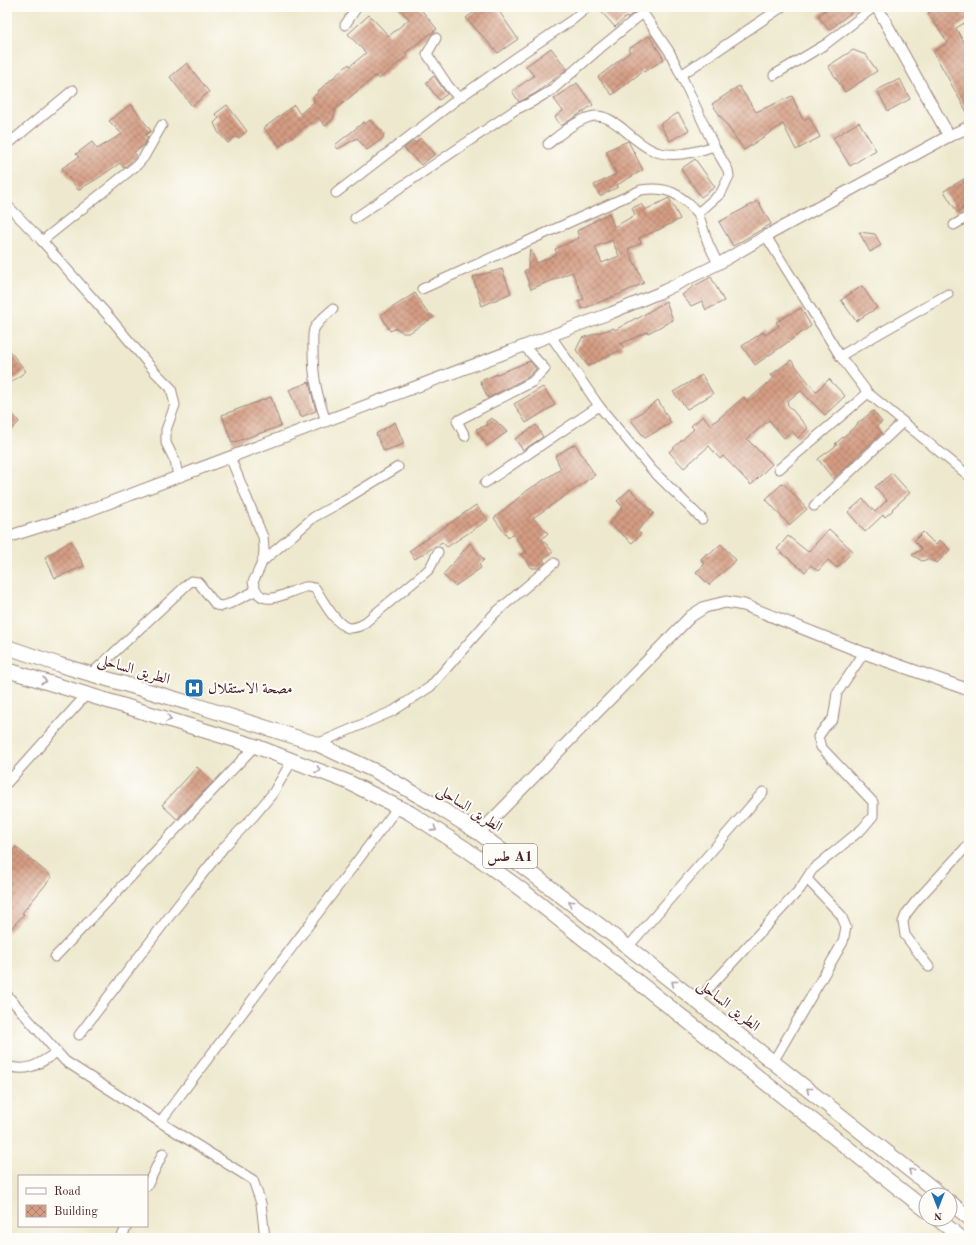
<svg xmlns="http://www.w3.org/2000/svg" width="976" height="1245" font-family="'Old Standard TT',Amiri,serif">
	<defs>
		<pattern id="building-cross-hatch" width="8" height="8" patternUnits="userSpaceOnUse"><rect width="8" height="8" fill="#d49d83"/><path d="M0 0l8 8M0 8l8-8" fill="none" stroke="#ae7f6b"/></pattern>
	</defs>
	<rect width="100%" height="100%" fill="#fdfcf7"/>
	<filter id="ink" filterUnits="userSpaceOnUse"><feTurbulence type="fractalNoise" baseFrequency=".025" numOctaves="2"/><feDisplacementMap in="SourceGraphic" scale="8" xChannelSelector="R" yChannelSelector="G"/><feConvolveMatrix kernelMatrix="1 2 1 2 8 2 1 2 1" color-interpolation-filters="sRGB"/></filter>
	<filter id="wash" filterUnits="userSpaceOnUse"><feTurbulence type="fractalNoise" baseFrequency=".012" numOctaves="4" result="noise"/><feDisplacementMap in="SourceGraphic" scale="16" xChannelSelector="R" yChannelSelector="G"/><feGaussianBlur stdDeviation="0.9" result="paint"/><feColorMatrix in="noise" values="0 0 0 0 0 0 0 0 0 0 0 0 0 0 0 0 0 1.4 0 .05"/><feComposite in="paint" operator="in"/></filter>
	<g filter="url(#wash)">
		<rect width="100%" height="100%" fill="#eee9ce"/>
		<g id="blocks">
			<g fill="url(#building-cross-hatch)" fill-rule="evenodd">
				<path d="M398 7H419L437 29 405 53 407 56 379 79 375 76 336 109 333 119 325 126 318 117 280 146 264 128 294 105 300 114 314 102 313 97 319 92 318 91 349 64 350 66 366 53 348 34 369 15 389 36 409 19Z"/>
				<path d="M481 7H496L518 39 498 53 466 18Z"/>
				<path d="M597 7H633L635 12 627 18 626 17 615 27Z"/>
				<path d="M828 7H858L829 30 818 16Z"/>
				<path d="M938 7H960L969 20 956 28 969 52V116L933 51 948 43 928 13Z"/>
				<path d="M649 36 664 59 644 72 643 71 612 95 598 77 630 52 628 49Z"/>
				<path d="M551 48 567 69 536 93 519 102 512 91 534 76 526 66Z"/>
				<path d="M853 50 866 55 877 71 845 92 828 66Z"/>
				<path d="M187 63 209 92 192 106 170 77Z"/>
				<path d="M434 76 447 94 439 100 426 83Z"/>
				<path d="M900 79 910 99 888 111 877 90Z"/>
				<path d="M577 83 593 105 561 126 555 117 563 111 554 99Z"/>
				<path d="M739 86 756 112 792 96 803 120 809 117 820 137 796 150 783 124 744 150 712 104Z"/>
				<path d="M131 104 151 131 145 135 148 138 143 146 134 152 137 156 124 168 120 163 97 179 78 190 62 168 79 157 76 154 92 142 97 149 122 134 109 121Z"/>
				<path d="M227 105 247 131 239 138 235 137 228 143 218 132 214 123 219 118 215 114Z"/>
				<path d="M678 113 689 130 670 141 660 124Z"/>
				<path d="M370 120 384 133 383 138 367 150 357 138 338 149 335 145 364 122 365 124Z"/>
				<path d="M859 122 876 150 850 166 833 138Z"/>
				<path d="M420 138 435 154 421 165 404 148 414 141 415 143Z"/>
				<path d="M628 141 643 170 617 185 618 187 600 196 594 185 616 174 606 151Z"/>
				<path d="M695 159 715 187 701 197 681 169Z"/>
				<path d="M969 176V204L957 212 944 191Z"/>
				<path d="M669 198 680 219 660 229 639 238 641 243 628 249 644 283 620 294 582 309 578 301 584 299 572 272 531 289 524 271 528 269 530 249 537 263 557 254 555 249 579 238 577 231 609 213 614 227 635 215 632 208 641 204 645 210ZM612 240 619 256 602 263 595 247Z"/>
				<path d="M758 201 771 224 733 246 719 222Z"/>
				<path d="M859 232 875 234 881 245 870 252Z"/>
				<path d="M502 269 511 293 482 306 473 277Z"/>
				<path d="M711 277 724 301 706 310 702 301 691 306 682 295 694 286Z"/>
				<path d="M862 286 877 308 856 321 841 300Z"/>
				<path d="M415 293 426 311 434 317 409 333H403L397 328 390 331 381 315Z"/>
				<path d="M666 301 673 320 648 333 647 332 621 344 624 348 588 366 576 350 582 338 614 328 615 330 636 318 637 319Z"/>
				<path d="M801 308 811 326 755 365 742 346 763 332 765 335 779 326 776 322Z"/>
				<path d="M7 348 26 371 7 386Z"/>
				<path d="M791 360 816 392 829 379 845 396 825 415 801 391 787 401 788 403 787 404 808 428 798 438 792 431 784 438 769 420 747 439 772 464 751 485 723 456 720 459 709 446 684 468 669 452 694 429 691 426 703 416 711 425 744 397 747 401 774 378 771 375Z"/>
				<path d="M530 361 536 369 528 377 488 398 480 381Z"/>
				<path d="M702 375 713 394 687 409 673 392Z"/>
				<path d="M309 382 316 411 301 417 289 390Z"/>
				<path d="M543 387 555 405 526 423 514 404Z"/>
				<path d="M271 397 281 426 232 443 222 415Z"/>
				<path d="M658 400 671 423 645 438 631 420Z"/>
				<path d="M7 407 19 422 7 434Z"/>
				<path d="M873 411 882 422 877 426 882 433 833 479 818 459 837 445 835 444 858 424H857Z"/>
				<path d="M491 418 496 421 507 432 487 446 476 429 488 425 486 422Z"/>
				<path d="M395 422 404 444 384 451 376 434Z"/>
				<path d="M536 425 543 437 523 450 515 439Z"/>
				<path d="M575 444 595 475 533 518 548 533 542 539 553 552 543 559 545 563 539 568H532L521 554 527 553 513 534 508 538 494 518 528 490 561 469 555 456Z"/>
				<path d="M892 473 910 493 892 509 893 510 885 517 883 515 865 532 848 512 863 499 875 512 887 500 875 487Z"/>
				<path d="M783 483 807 509 789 525 766 499Z"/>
				<path d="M630 489 654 513 637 531 641 534 632 543 609 523 623 507 617 501Z"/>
				<path d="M476 505 488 520 447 547 442 542 415 559 409 551Z"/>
				<path d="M829 529 853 551 837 568 828 560 818 571 811 565 805 572 777 549 788 536 808 552Z"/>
				<path d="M923 532 936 545 940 540 950 550 937 563 928 559 922 561 912 555 922 549 914 541Z"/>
				<path d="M71 541 84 566 55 578 45 557Z"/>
				<path d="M470 543 484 560 479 564 481 568 455 586 443 575Z"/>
				<path d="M721 544 736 560 709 585 696 572 704 565 701 559 707 553 710 554Z"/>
				<path d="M197 767 213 782 177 819 162 805Z"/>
				<path d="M16 847 52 877 22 913 24 914 7 933V857Z"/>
			</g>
		</g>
	</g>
	<g filter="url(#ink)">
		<use href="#blocks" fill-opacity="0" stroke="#9c847c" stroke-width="1"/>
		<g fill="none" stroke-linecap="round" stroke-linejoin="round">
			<g stroke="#9c847c" stroke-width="11">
				<g id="minor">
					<path d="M639 7 669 51 681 75 714 146 728 170 729 176 721 193 698 213 708 243 718 264"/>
					<path d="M345 25 357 7"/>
					<path d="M436 38 427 54 449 87 459 98 517 57 572 20 588 7"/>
					<path d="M681 75 782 7"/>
					<path d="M774 75 826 44 874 7"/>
					<path d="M548 144C560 135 578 118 595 116 605 115 614 122 622 128 631 136 641 145 652 150 669 159 697 152 714 146"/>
					<path d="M7 145 73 90"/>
					<path d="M336 193 459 98"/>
					<path d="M7 205 42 241 111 319 155 372 171 388 175 405 166 430V443L175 461 178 476"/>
					<path d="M355 218 515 110 532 102 552 90 599 49 643 13"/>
					<path d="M954 225 969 216"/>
					<path d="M766 236 840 356 868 393 969 476"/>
					<path d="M42 241 137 165 144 157 162 125"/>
					<path d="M422 289 641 190C668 186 680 194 698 213"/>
					<path d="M551 336 599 406 652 470 702 519"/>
					<path d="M840 356 948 294"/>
					<path d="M326 421C317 396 313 377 313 351 313 344 312 336 314 329 318 321 326 315 333 309"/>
					<path d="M465 436 457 421 532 382 545 369 524 346"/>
					<path d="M230 457 263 537C266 559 262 563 253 582 260 613 287 591 305 587 308 586 312 588 315 588 322 599 336 626 349 628 354 628 358 627 362 625L427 571 430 568 438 552"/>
					<path d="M779 469 868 393"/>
					<path d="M485 483 599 406"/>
					<path d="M814 506 903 422"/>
					<path d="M263 561 314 517 336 505 398 467"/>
					<path d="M91 674 191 581 198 582 216 605 222 606 229 604 255 591"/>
					<path d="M317 744 393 711 430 687 494 614 554 563"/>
					<path d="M7 783 87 694"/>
					<path d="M628 947 763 792"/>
					<path d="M55 957 255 746"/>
					<path d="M929 967 905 935 903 922 906 914 917 900 969 844"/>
					<path d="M7 995 65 1061 160 1122 253 1180 261 1203 265 1238"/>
					<path d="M697 1001 800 889 812 870 862 829 873 816V802L821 747 818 737 825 727 833 719 837 693 864 653"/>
					<path d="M79 1035 175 909 224 847 253 817 273 793 293 759"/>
					<path d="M773 1062 843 942 846 927 841 915 807 879"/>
					<path d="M7 1066C29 1073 40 1063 57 1052"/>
					<path d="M160 1122 398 807"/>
					<path d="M147 1186 163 1153"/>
					<path d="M121 1238 127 1226"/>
				</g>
			</g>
			<g stroke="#9c847c" stroke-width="13">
				<g id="tertiary">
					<path d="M877 7 949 136"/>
					<path d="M7 537 74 516 611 313 659 293 718 264 766 236 949 136 969 127"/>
					<path d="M479 833 691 616 705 607 726 602 744 605 864 653 969 690"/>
				</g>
			</g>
			<g stroke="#9c847c" stroke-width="16">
				<g id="trunk">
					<path d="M7 647 60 665 189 703 317 744 377 772 435 805 479 833 628 947 941 1195"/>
					<path d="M7 670 255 746 348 782 410 813 466 849 522 890 926 1210"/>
					<path d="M950 1202 969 1218"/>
					<path d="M938 1219 961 1238"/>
				</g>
			</g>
			<use href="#minor" stroke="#fff" stroke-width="9"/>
			<use href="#tertiary" stroke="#fff" stroke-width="11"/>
			<use href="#trunk" stroke="#fff" stroke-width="14"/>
		</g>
		<defs><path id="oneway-chevron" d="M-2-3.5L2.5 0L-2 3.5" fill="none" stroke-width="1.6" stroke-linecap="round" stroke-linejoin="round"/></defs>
		<g stroke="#ae9aa0">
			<use href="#oneway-chevron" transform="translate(44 681) rotate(16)"/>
			<use href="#oneway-chevron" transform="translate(169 719) rotate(17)"/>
			<use href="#oneway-chevron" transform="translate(318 770) rotate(22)"/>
			<use href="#oneway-chevron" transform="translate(434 829) rotate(33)"/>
			<use href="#oneway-chevron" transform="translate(571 903) rotate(-142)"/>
			<use href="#oneway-chevron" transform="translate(674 983) rotate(-142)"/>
			<use href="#oneway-chevron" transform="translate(809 1090) rotate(-142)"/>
			<use href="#oneway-chevron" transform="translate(911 1171) rotate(-141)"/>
		</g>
	</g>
	<defs>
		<g id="hospital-square" transform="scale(1)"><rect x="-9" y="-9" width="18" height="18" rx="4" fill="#1f6fb2" stroke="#fdfcf7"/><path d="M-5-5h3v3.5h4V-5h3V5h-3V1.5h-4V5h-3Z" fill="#fff"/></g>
	</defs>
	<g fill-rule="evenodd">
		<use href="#hospital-square" x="194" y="688"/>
	</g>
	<g text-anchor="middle" stroke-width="4" stroke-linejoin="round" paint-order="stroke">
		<rect fill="#fdfcf7" stroke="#806168" stroke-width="1" x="483" y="844" width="54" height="24" rx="3"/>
		<g font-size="14" font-weight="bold" fill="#4a1f2b">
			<text x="510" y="861">طس A1</text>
		</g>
		<g font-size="15" fill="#4a1f2b" stroke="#fdfcf7">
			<text transform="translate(134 669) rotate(16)" y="5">الطريق الساحلى</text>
			<text transform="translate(470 808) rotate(33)" y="5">الطريق الساحلى</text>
			<text transform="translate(729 1005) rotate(38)" y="5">الطريق الساحلى</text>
		</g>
		<g font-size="15" fill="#4a1f2b" stroke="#fdfcf7" text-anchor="start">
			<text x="208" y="693">مصحة الاستقلال</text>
		</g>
	</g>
	<rect width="976" height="1245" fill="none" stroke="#fdfcf7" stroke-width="24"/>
	<rect x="18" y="1175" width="130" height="52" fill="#fdfcf7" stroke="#b5a4a5"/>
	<rect x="26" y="1188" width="20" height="6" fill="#ffffff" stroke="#b5a4a5"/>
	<text x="54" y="1195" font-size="12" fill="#4a1f2b">Road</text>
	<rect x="26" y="1205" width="20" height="12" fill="url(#building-cross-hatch)" stroke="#b5a4a5"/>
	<text x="54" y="1215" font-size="12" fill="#4a1f2b">Building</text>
	<g transform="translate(938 1207) rotate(180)"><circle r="19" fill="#fdfcf7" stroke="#b5a4a5"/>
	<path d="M0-3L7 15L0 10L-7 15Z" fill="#1f6fb2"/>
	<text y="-6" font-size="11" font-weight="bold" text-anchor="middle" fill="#4a1f2b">N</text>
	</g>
</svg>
